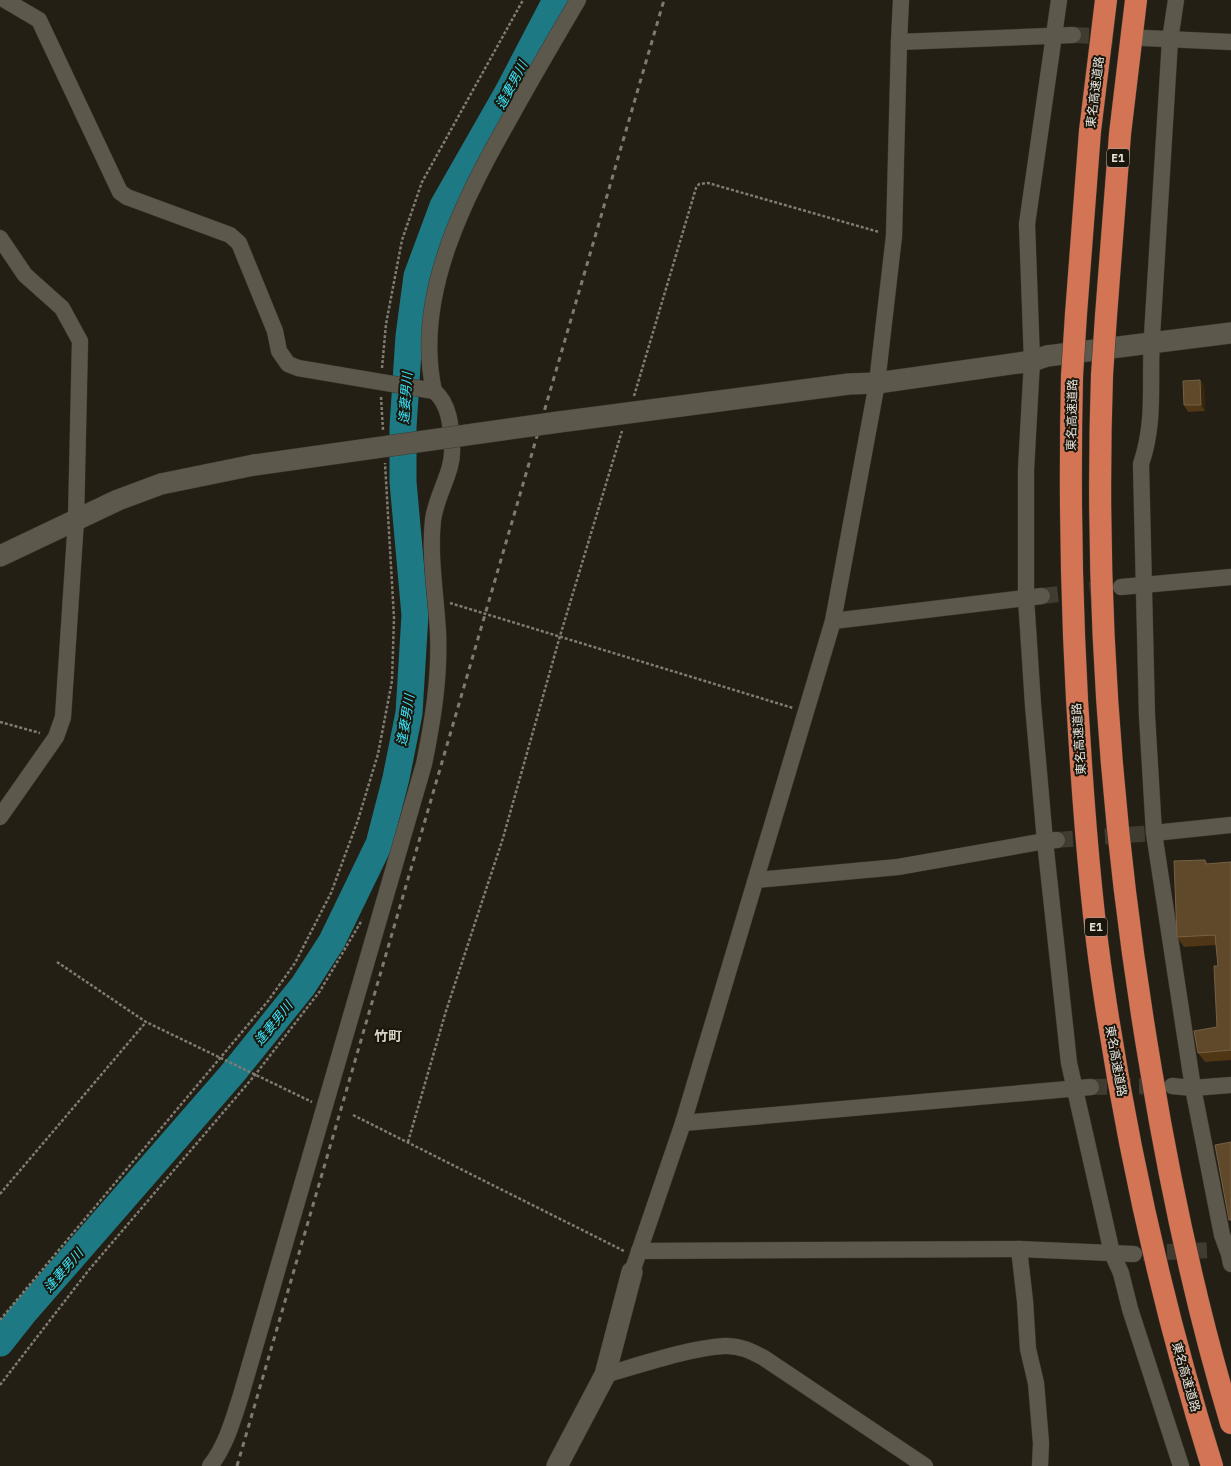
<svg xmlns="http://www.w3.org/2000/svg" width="1231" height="1466" font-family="'IBM Plex Sans','Noto Sans JP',sans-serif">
	<rect width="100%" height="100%" fill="#231f14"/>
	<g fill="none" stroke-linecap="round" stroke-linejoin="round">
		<path stroke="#1d7a85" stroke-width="27" d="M0 1343 23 1314 232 1074 303 986 332 941 379 844 396 778 409 713 415 615 403 482V427L409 336 417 276 443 206 508 92 556 0"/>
		<g stroke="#403c32" stroke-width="16" stroke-dasharray="16 8" stroke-linecap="butt">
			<path d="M1073 35 1141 38"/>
			<path d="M1042 596 1112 588"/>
			<path d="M1057 840 1154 833"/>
			<path d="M1091 1087 1163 1086"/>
			<path d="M1143 1253 1215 1250"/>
		</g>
		<g stroke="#3d3932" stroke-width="17">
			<g id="minor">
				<path d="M5 0 39 20 120 192 127 197 230 235 239 243 275 331 279 351 288 364 298 368 434 391C450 404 451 427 452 447 454 471 436 495 433 520 429 555 436 596 438 632 440 677 433 720 424 764L241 1395C233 1420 226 1446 210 1466"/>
				<path d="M1059 0 1027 224 1032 361 1026 470V598L1033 705 1045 841 1069 1063 1112 1253 1121 1273 1130 1309 1181 1466"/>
				<path d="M1176 0 1170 40C1164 139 1158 237 1152 336 1149 381 1156 420 1141 464L1147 716 1154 833 1193 1088 1222 1235 1229 1254 1231 1264"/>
				<path d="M1144 38 1231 42"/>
				<path d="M899 42 1073 35"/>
				<path d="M0 238 25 275 62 308 80 341 76 520 63 717 56 737 0 817"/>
				<path d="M434 391C413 296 465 197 510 118 532 78 555 39 578 0"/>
				<path d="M1121 587 1231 577"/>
				<path d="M833 621 1042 596"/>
				<path d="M1154 833 1231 825"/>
				<path d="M756 880 898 867 1045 841 1057 840"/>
				<path d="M1172 1086 1193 1088 1231 1085"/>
				<path d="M683 1123 1091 1087"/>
				<path d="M1019 1249 1025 1301 1028 1349 1036 1383 1041 1443 1040 1466"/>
				<path d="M639 1251 1019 1249 1134 1254"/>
				<path d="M632 1272 683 1123 833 621 877 383 894 236 899 42 901 0"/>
				<path d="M605 1375C640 1365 689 1348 724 1346 739 1345 751 1351 764 1358L925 1466"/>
			</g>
		</g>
		<g stroke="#3d3932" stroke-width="22">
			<g id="tertiary">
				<path d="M559 422 849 384 877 383 1032 361 1047 356 1231 333"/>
				<path d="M0 556 118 500 161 484 254 465"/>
				<path d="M557 1466 605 1375 632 1272"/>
			</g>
		</g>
		<g stroke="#3d3932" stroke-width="23">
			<g id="motorway">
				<path d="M1076 314 1090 131 1106 0"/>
				<path d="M1106 316 1120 134 1136 0"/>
				<path d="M1102 375C1094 608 1112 841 1151 1070 1171 1190 1196 1307 1231 1423"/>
				<path d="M1072 376C1069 506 1072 635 1081 764 1086 838 1092 912 1103 985 1127 1148 1163 1309 1212 1466"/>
			</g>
		</g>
		<g stroke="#807c73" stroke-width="2.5" stroke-dasharray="3 2" stroke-linecap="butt">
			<path d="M382 368 386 324 402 240 422 182 523 0"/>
			<path d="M634 396 696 188 699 184 708 183 879 232"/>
			<path d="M381 397 383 430"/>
			<path d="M450 603 793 708"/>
			<path d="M0 722 40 733"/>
			<path d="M57 962 146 1022 312 1102"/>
			<path d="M353 1115 624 1251"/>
			<path d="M408 1142 446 1011 503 838 560 636 622 431"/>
			<path d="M0 1194 146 1022"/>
			<path d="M0 1320 268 1001 295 963 331 893 358 820 378 754 392 681 394 618 385 463"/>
			<path d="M0 1385 88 1271 255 1075 320 991 362 920"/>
		</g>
		<use href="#minor" stroke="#5d584c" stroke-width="16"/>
		<use href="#tertiary" stroke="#5d584c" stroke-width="21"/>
		<use href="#motorway" stroke="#d37454" stroke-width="22"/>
		<path stroke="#7e7a71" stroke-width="3" stroke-dasharray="5 5" stroke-linecap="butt" d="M237 1466 664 0"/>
		<g stroke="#3d3932" stroke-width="22" stroke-linecap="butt">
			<path id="tertiary-bridge" d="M254 465 559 422"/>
		</g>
		<g stroke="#3d3932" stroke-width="23" stroke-linecap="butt">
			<g id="motorway-bridge">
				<path d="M1102 375 1106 316"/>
				<path d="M1072 376 1076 314"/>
			</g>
		</g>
		<use href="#tertiary-bridge" stroke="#5d584c" stroke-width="21"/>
		<use href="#motorway-bridge" stroke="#d37454" stroke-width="22"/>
	</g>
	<g fill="#4f3614">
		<path d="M1200 380 1204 386 1205 411 1188 412 1184 405Z"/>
		<path d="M1205 860 1208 864 1231 862V1060L1205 1062 1198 1053 1217 1027 1218 966 1216 945 1184 947 1177 937Z"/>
	</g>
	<path fill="#37250b" d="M1200 380 1204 386 1205 411 1201 405Z"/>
	<g fill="#60492a" stroke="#756146">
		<path d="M1200 380 1201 405H1184L1183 381Z"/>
		<path d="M1205 860 1206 864 1231 862V1050L1198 1053 1194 1031 1217 1027 1214 966H1218L1215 935 1177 937 1174 861Z"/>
		<path d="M1231 1142V1220H1229L1215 1145Z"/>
	</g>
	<g text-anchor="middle" stroke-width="4" stroke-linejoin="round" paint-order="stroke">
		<g fill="#1a160c" stroke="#a9a69e" stroke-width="1">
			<rect x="1107" y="149" width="22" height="18" rx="3"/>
			<rect x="1085" y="918" width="22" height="18" rx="3"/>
		</g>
		<g font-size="11" font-weight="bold" fill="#e6e3dc">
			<text x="1118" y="162">E1</text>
			<text x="1096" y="931">E1</text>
		</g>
		<g font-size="12" fill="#e6e3dc" stroke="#1a160c">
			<text transform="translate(1095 92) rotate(-83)" y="4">東名高速道路</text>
			<text transform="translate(1072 415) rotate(-89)" y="4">東名高速道路</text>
			<text transform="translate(1079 739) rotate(-94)" y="4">東名高速道路</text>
			<text transform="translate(1116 1061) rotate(80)" y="4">東名高速道路</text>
			<text transform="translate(1186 1377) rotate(74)" y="4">東名高速道路</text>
		</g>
		<g font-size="13" font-style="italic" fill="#3ae4fa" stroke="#1a160c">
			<text transform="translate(511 85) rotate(-62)" y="5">逢妻男川</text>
			<text transform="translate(405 398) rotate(-86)" y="5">逢妻男川</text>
			<text transform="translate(405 720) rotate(-81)" y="5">逢妻男川</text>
			<text transform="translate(273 1023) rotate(-51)" y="5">逢妻男川</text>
			<text transform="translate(63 1270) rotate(-49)" y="5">逢妻男川</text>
		</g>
		<g font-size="14" font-weight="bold" fill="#d9d4c5" stroke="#1a160c">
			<text x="388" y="1041">竹町</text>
		</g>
	</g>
</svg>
